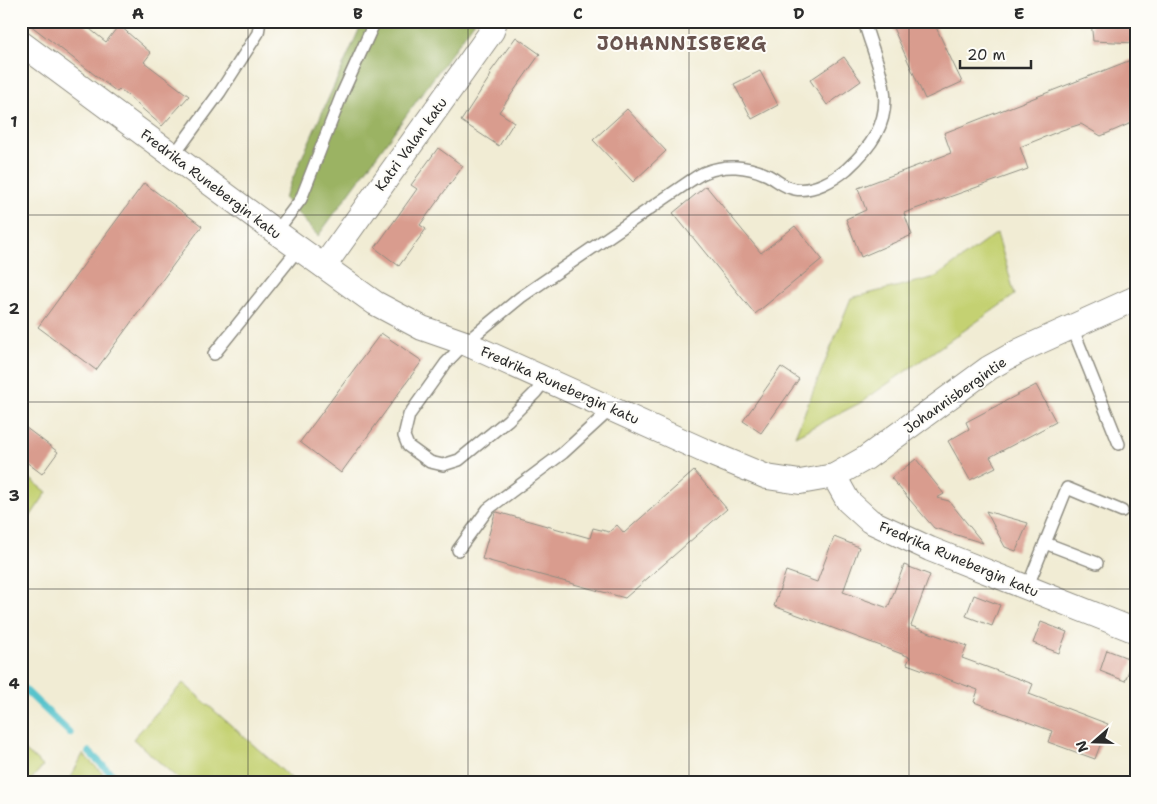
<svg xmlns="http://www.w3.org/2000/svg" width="1157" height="804" font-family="'Shantell Sans',sans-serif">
	<rect width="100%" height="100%" fill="#fdfcf7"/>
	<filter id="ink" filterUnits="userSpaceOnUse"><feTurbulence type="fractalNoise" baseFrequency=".02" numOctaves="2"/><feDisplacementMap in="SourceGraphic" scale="10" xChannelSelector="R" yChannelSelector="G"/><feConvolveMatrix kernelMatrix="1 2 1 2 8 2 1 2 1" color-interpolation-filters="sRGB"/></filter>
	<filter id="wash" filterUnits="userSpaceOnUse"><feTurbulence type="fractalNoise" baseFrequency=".0096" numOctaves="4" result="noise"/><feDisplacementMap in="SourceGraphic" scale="20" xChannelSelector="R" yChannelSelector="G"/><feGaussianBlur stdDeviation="1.12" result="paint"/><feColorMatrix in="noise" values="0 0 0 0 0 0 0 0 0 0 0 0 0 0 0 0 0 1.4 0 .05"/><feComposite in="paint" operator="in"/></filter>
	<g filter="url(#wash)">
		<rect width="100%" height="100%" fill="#f1ecd4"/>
		<g fill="#c4d172" stroke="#787e4e">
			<path d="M997 233 1015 295 860 403 795 436 851 298 936 277Z"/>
			<path d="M21 472 47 492 21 530Z"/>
			<path d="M183 683 292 779 289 783H183L133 739Z"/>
			<path d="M21 747 43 766 28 783H21Z"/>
			<path d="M83 754 112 783H68Z"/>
		</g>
		<path fill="#9bb364" stroke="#636f48" d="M363 21H475L318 236 284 198Z"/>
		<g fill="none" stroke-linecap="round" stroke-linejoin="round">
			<g stroke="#56c3cc" stroke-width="7">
				<path d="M21 686 70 733"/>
				<path d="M89 752 121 783"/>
			</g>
		</g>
		<g id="blocks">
			<g fill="#d99c8e">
				<path d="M25 21H80L106 42 119 25 151 53 144 62 189 96 162 126 120 89 117 92Z"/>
				<path d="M890 21H933L962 82 925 99Z"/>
				<path d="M1091 21H1136V43L1093 41Z"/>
				<path d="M516 37 540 54 499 112 514 122 499 146 461 121 491 75 489 74Z"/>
				<path d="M844 57 861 81 827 105 810 80Z"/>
				<path d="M1136 58V121L1101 136 1081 124 1062 130 1020 147 1028 169 904 213 912 235 861 257 846 219 866 210 858 188 951 153 944 133Z"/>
				<path d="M760 71 778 105 752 119 734 84Z"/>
				<path d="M627 109 666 151 633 182 593 140Z"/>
				<path d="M438 148 463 166 420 225 426 229 399 266 375 248 417 189 411 185Z"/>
				<path d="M144 183 202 226 96 370 38 327Z"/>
				<path d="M706 186 761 253 795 226 822 259 755 314 673 213Z"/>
				<path d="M381 333 422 361 341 473 300 442Z"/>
				<path d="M781 367 799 379 761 433 743 421Z"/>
				<path d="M1036 385 1056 422 990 457 996 467 970 480 948 441 969 429 966 422Z"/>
				<path d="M21 424 58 452 42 474 21 458Z"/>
				<path d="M916 459 944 494 937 498 949 501 983 543 934 528 891 478Z"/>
				<path d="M694 471 727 509 625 598 482 559 495 513 497 512 590 538 593 528 609 532 617 525 624 533Z"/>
				<path d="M986 511 1028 523 1016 551 1005 547Z"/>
				<path d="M834 537 859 547 843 592 888 608 904 565 930 575 911 626 967 646 962 658 1033 684 1029 694 1108 724 1095 759 1048 742 1052 731 974 702 978 690 907 664 910 657 774 606 786 571 817 582Z"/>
				<path d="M974 595 1000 605 992 626 966 616Z"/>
				<path d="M1041 622 1067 632 1059 653 1033 643Z"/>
				<path d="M1107 650 1133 660 1125 681 1100 671Z"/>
			</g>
		</g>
	</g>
	<g filter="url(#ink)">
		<use href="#blocks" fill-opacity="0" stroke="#8e8c80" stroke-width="1"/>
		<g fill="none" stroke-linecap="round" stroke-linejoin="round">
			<g stroke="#8e8c80" stroke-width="14">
				<g id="lane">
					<path d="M174 155 220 92 258 33 260 21"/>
					<path d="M276 232 301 199 342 94 375 21"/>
					<path d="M1072 327 1119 444"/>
					<path d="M214 354 299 248"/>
					<path d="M546 379 536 392 508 420 459 460 443 465 430 462 408 446 404 436 409 415 446 363 465 343 521 297 690 181C695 178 700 174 706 172 725 164 747 166 765 174 777 179 782 187 795 189 813 192 834 180 847 169 870 148 889 124 884 90 881 67 870 44 864 21"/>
					<path d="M1045 543 1097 563"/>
					<path d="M458 550 488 509 563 453 611 409"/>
					<path d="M1027 588 1067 488 1122 511"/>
				</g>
			</g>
			<g stroke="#8e8c80" stroke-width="26">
				<g id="street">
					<path d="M21 43 276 232 375 303 422 328 465 343 707 452 767 477 800 482 834 476 866 458 989 368 1021 350 1136 298"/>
					<path d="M324 266 492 31 495 21"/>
					<path d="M834 476 848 501 870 521 930 549 1136 631"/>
				</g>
			</g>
			<use href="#lane" stroke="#fff" stroke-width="11"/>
			<use href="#street" stroke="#fff" stroke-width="24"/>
		</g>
	</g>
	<path fill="none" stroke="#2b2b2b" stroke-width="1" stroke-opacity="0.55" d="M248 21V783M468 21V783M689 21V783M909 21V783M21 215H1136M21 402H1136M21 589H1136"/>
	<g text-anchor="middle" stroke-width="4" stroke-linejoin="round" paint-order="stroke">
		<g font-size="14" fill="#2b2b2b" stroke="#fdfcf7">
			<text transform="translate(411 144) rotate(-54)" y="5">Katri Valan katu</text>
			<text transform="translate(211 184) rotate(37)" y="5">Fredrika Runebergin katu</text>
			<text transform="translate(560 385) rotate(24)" y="5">Fredrika Runebergin katu</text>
			<text transform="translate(955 395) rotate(-35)" y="5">Johannisbergintie</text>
			<text transform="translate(959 559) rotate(23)" y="5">Fredrika Runebergin katu</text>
		</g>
		<g font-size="19" font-weight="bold" letter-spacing="1" fill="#68534e" stroke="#fdfcf7">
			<text x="682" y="50">JOHANNISBERG</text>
		</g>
	</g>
	<rect width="1157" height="804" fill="none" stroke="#fdfcf7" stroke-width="55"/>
	<g transform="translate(1094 742) rotate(250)" stroke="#fdfcf7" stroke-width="4" paint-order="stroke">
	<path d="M0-4L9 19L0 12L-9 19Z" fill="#2b2b2b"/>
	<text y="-8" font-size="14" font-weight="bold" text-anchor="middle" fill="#2b2b2b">N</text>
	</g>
	<path d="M960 60v8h71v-8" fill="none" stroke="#2b2b2b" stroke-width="2.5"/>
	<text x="967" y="60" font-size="15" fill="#2b2b2b" stroke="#fdfcf7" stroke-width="4" paint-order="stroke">20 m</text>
	<rect x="28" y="28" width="1102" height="748" fill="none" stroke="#2b2b2b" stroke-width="2"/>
	<g font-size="16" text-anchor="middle" font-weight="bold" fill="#2b2b2b">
		<text x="138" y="19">A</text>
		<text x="358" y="19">B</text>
		<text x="578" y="19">C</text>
		<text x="799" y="19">D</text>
		<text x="1019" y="19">E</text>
		<text x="14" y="127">1</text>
		<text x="14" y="314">2</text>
		<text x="14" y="501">3</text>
		<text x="14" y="689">4</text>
	</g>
</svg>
